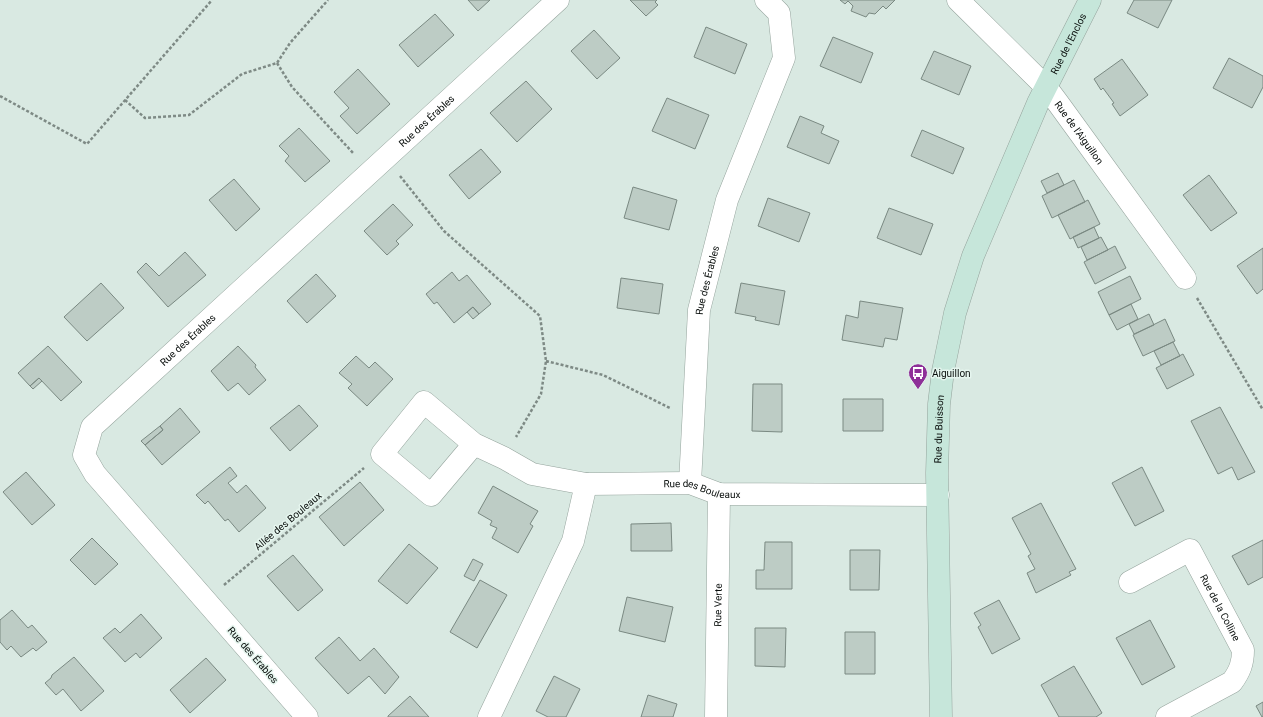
<svg xmlns="http://www.w3.org/2000/svg" width="1263" height="717" font-family="Roboto,sans-serif">
<style>
.building{fill:#bdccc5;stroke:#7a8982}
.lines{fill:none;stroke-linecap:round;stroke-linejoin:round}
.street-casing{stroke:#95a49d;stroke-width:23}
.secondary-casing{stroke:#95a49d;stroke-width:23}
.path{stroke:#7e8a85;stroke-width:2.5;stroke-dasharray:3 2;stroke-linecap:butt}
.street{stroke:#fff;stroke-width:22}
.secondary{stroke:#c6e6da;stroke-width:22}
.labels{text-anchor:middle;dominant-baseline:central;stroke-width:3;stroke-linejoin:round;paint-order:stroke}
.street-label{font-size:10px;fill:#080d0b;stroke:#e6f6ef}
.poi-label{font-size:10px;fill:#080d0b;stroke:#e6f6ef;text-anchor:start}
</style>
<rect width="100%" height="100%" fill="#d9e9e2"/>
<path class="building" d="M 468,0 L 490,0 L 478,11 Z
M 630,0 L 657,0 L 655,2 L 658,5 L 646,16 Z
M 840,0 L 895,0 L 886,9 L 883,6 L 875,14 L 869,13 L 866,17 L 851,11 L 853,6 L 848,1 L 845,4 Z
M 1134,0 L 1172,0 L 1158,28 L 1127,13 Z
M 435,14 L 454,35 L 418,67 L 399,45 Z
M 706,27 L 747,44 L 735,74 L 694,57 Z
M 594,30 L 620,58 L 597,79 L 571,51 Z
M 833,37 L 873,53 L 861,83 L 820,66 Z
M 934,51 L 971,66 L 959,95 L 921,79 Z
M 1229,58 L 1263,76 L 1263,87 L 1252,108 L 1213,88 Z
M 1122,59 L 1148,95 L 1120,116 L 1112,104 L 1114,103 L 1103,88 L 1101,90 L 1094,79 Z
M 358,69 L 390,104 L 357,134 L 340,116 L 349,108 L 334,92 Z
M 526,81 L 552,109 L 517,142 L 490,113 Z
M 667,98 L 709,115 L 695,149 L 652,131 Z
M 800,116 L 824,126 L 821,133 L 839,141 L 829,164 L 787,147 Z
M 299,128 L 330,161 L 305,182 L 285,161 L 289,156 L 279,146 Z
M 922,130 L 964,148 L 953,174 L 911,156 Z
M 481,149 L 501,172 L 469,199 L 449,175 Z
M 1058,173 L 1064,185 L 1047,193 L 1041,181 Z
M 1209,175 L 1237,213 L 1211,231 L 1183,195 Z
M 234,179 L 260,209 L 236,231 L 209,200 Z
M 1074,180 L 1085,202 L 1052,218 L 1042,196 Z
M 633,187 L 677,200 L 669,230 L 624,218 Z
M 768,198 L 810,213 L 799,242 L 758,226 Z
M 1088,200 L 1100,224 L 1070,239 L 1058,215 Z
M 393,204 L 413,225 L 396,241 L 399,244 L 387,255 L 364,231 Z
M 889,208 L 933,224 L 921,255 L 877,238 Z
M 1094,227 L 1099,238 L 1078,248 L 1073,237 Z
M 1101,237 L 1108,250 L 1087,260 L 1081,247 Z
M 1115,246 L 1126,268 L 1095,284 L 1084,262 Z
M 1263,248 L 1263,289 L 1257,294 L 1237,266 Z
M 185,252 L 206,275 L 168,307 L 137,272 L 146,263 L 159,276 Z
M 452,272 L 459,281 L 467,275 L 491,304 L 479,314 L 473,307 L 454,323 L 437,302 L 434,304 L 426,294 Z
M 316,274 L 336,296 L 307,323 L 287,301 Z
M 1130,276 L 1141,299 L 1109,315 L 1098,292 Z
M 621,278 L 663,284 L 659,314 L 617,308 Z
M 101,283 L 124,308 L 87,341 L 64,317 Z
M 741,283 L 785,291 L 779,325 L 755,320 L 756,317 L 735,313 Z
M 860,301 L 903,308 L 897,340 L 885,338 L 883,347 L 842,340 L 846,315 L 858,318 Z
M 1131,304 L 1138,319 L 1117,330 L 1109,315 Z
M 473,307 L 479,314 L 473,319 L 467,312 Z
M 1149,314 L 1154,325 L 1134,334 L 1129,324 Z
M 1165,319 L 1175,341 L 1143,356 L 1133,335 Z
M 1173,342 L 1180,356 L 1161,365 L 1154,351 Z
M 48,346 L 82,382 L 61,401 L 39,378 L 30,386 L 18,373 Z
M 238,346 L 256,365 L 255,367 L 266,380 L 249,395 L 238,383 L 228,391 L 211,371 Z
M 1183,354 L 1194,375 L 1167,389 L 1156,368 Z
M 356,356 L 369,368 L 375,362 L 393,379 L 367,406 L 348,388 L 352,384 L 339,373 Z
M 39,378 L 42,381 L 33,389 L 30,386 Z
M 753,384 L 782,384 L 782,432 L 752,431 Z
M 843,399 L 883,399 L 883,431 L 843,431 Z
M 299,405 L 318,426 L 290,451 L 270,428 Z
M 1220,407 L 1255,472 L 1238,480 L 1232,467 L 1218,474 L 1191,421 Z
M 180,408 L 200,432 L 162,465 L 145,445 L 163,430 L 160,426 Z
M 160,426 L 163,430 L 145,445 L 141,441 Z
M 230,467 L 237,476 L 228,483 L 237,493 L 246,485 L 266,508 L 239,532 L 228,519 L 225,521 L 208,501 L 205,504 L 196,495 Z
M 1142,467 L 1164,511 L 1135,526 L 1112,483 Z
M 26,472 L 55,505 L 32,525 L 3,492 Z
M 360,482 L 384,510 L 344,546 L 319,517 Z
M 493,486 L 538,511 L 530,524 L 533,526 L 518,553 L 492,538 L 497,528 L 490,525 L 492,521 L 478,513 Z
M 1041,503 L 1076,569 L 1069,572 L 1071,575 L 1036,593 L 1027,573 L 1035,569 L 1028,556 L 1031,554 L 1012,518 Z
M 671,523 L 672,551 L 631,551 L 631,524 Z
M 92,538 L 118,564 L 95,585 L 70,560 Z
M 1263,540 L 1263,577 L 1248,585 L 1232,556 Z
M 765,542 L 792,542 L 792,589 L 756,589 L 756,570 L 764,570 Z
M 409,544 L 438,568 L 407,604 L 378,581 Z
M 850,550 L 880,550 L 879,590 L 850,590 Z
M 293,555 L 323,590 L 298,611 L 267,576 Z
M 473,559 L 483,564 L 474,581 L 464,576 Z
M 480,580 L 507,595 L 477,648 L 450,632 Z
M 627,597 L 673,607 L 665,642 L 619,631 Z
M 999,600 L 1020,639 L 992,654 L 978,627 L 981,625 L 974,613 Z
M 12,610 L 28,628 L 32,625 L 47,642 L 36,651 L 33,648 L 21,657 L 11,646 L 7,650 L 0,642 L 0,620 Z
M 141,614 L 162,638 L 140,658 L 136,653 L 125,662 L 103,638 L 115,628 L 120,633 Z
M 1150,620 L 1175,667 L 1142,685 L 1116,638 Z
M 755,628 L 786,628 L 785,667 L 755,666 Z
M 845,632 L 875,632 L 875,674 L 845,674 Z
M 339,637 L 360,661 L 374,648 L 399,677 L 385,694 L 369,676 L 348,694 L 315,658 Z
M 74,657 L 104,691 L 81,711 L 63,689 L 56,695 L 45,683 L 51,678 L 52,675 Z
M 206,658 L 226,680 L 190,713 L 170,690 Z
M 1074,666 L 1102,713 L 1096,717 L 1059,717 L 1041,685 Z
M 554,676 L 580,689 L 566,717 L 548,717 L 536,711 Z
M 648,695 L 677,704 L 673,717 L 641,717 Z
M 410,696 L 429,717 L 388,717 L 388,716 Z
M 1263,702 L 1263,717 L 1262,717 L 1256,706 Z"/>
<g class="lines">
<g class="street-casing">
<g id="street">
<path id="s1" d="M 958,0 L 1046,87 L 1058,103 L 1185,278"/>
<path id="s2" d="M 474,444 L 431,495 L 382,454 L 424,402 L 474,444 L 504,458 L 532,474 L 586,484 L 690,483 L 719,494 L 938,495"/>
<path id="s3" d="M 690,483 L 699,310 L 727,200 L 784,58 L 779,13 L 766,0"/>
<path id="s4" d="M 1130,582 L 1190,550 L 1243,650 C 1243,663 1240,671 1232,682 L 1167,717"/>
<path id="s5" d="M 307,717 L 95,474 L 84,455 L 92,427 L 558,0"/>
<path d="M 489,717 L 573,541 L 586,484"/>
<path id="s6" d="M 716,717 L 719,494"/>
</g>
</g>
<g class="secondary-casing">
<g id="secondary">
<path id="s7" d="M 941,717 L 937,473 L 939,404 L 943,371 L 955,313 L 973,256 L 1038,103 L 1090,0"/>
</g>
</g>
<path class="path" d="M 277,63 L 292,87 L 354,154
M 0,96 L 87,144 L 212,0
M 125,100 L 145,118 L 189,115 L 242,74 L 277,63 L 290,43 L 328,0
M 400,176 L 444,231 L 540,316 L 546,361 L 541,394 L 516,437
M 1197,298 L 1263,410
M 546,361 L 603,375 L 670,408
M 224,585 L 364,468"/>
<use href="#street" class="street"/>
<use href="#secondary" class="secondary"/>
</g>
<defs>
<g id="bus-pin" transform="scale(1)"><path d="M0 17L-7.5 6A9.5 9.5 0 1 1 7.5 6Z" fill="#8e2f98" stroke="#e6f6ef"/><path d="M-5-6H5V4H4V6H2V4H-2V6H-4V4H-5ZM-3.5-4V0h7V-4ZM-3.5 1.2v1.5H-2V1.2ZM2 1.2v1.5H3.5V1.2Z" fill="#fff"/></g>
</defs>
<g fill-rule="evenodd">
<use href="#bus-pin" x="918" y="373"/>
</g>
<g class="labels">
<g class="street-label">
<text stroke="none"><textPath href="#s7" startOffset="698">Rue de l'Enclos</textPath></text>
<text stroke="none"><textPath href="#s5" startOffset="827">Rue des Érables</textPath></text>
<text stroke="none"><textPath href="#s1" startOffset="180">Rue de l'Aiguillon</textPath></text>
<text stroke="none"><textPath href="#s3" startOffset="204">Rue des Érables</textPath></text>
<text stroke="none"><textPath href="#s5" startOffset="503">Rue des Érables</textPath></text>
<text stroke="none"><textPath href="#s7" startOffset="288">Rue du Buisson</textPath></text>
<text stroke="none"><textPath href="#s2" startOffset="500">Rue des Bouleaux</textPath></text>
<text transform="translate(288 521) rotate(-40)">Allée des Bouleaux</text>
<text stroke="none"><textPath href="#s6" startOffset="112">Rue Verte</textPath></text>
<text stroke="none"><textPath href="#s4" startOffset="133">Rue de la Colline</textPath></text>
<text transform="translate(253 655) rotate(49)">Rue des Érables</text>
</g>
<g class="poi-label">
<text x="932" y="373">Aiguillon</text>
</g>
</g>
</svg>
